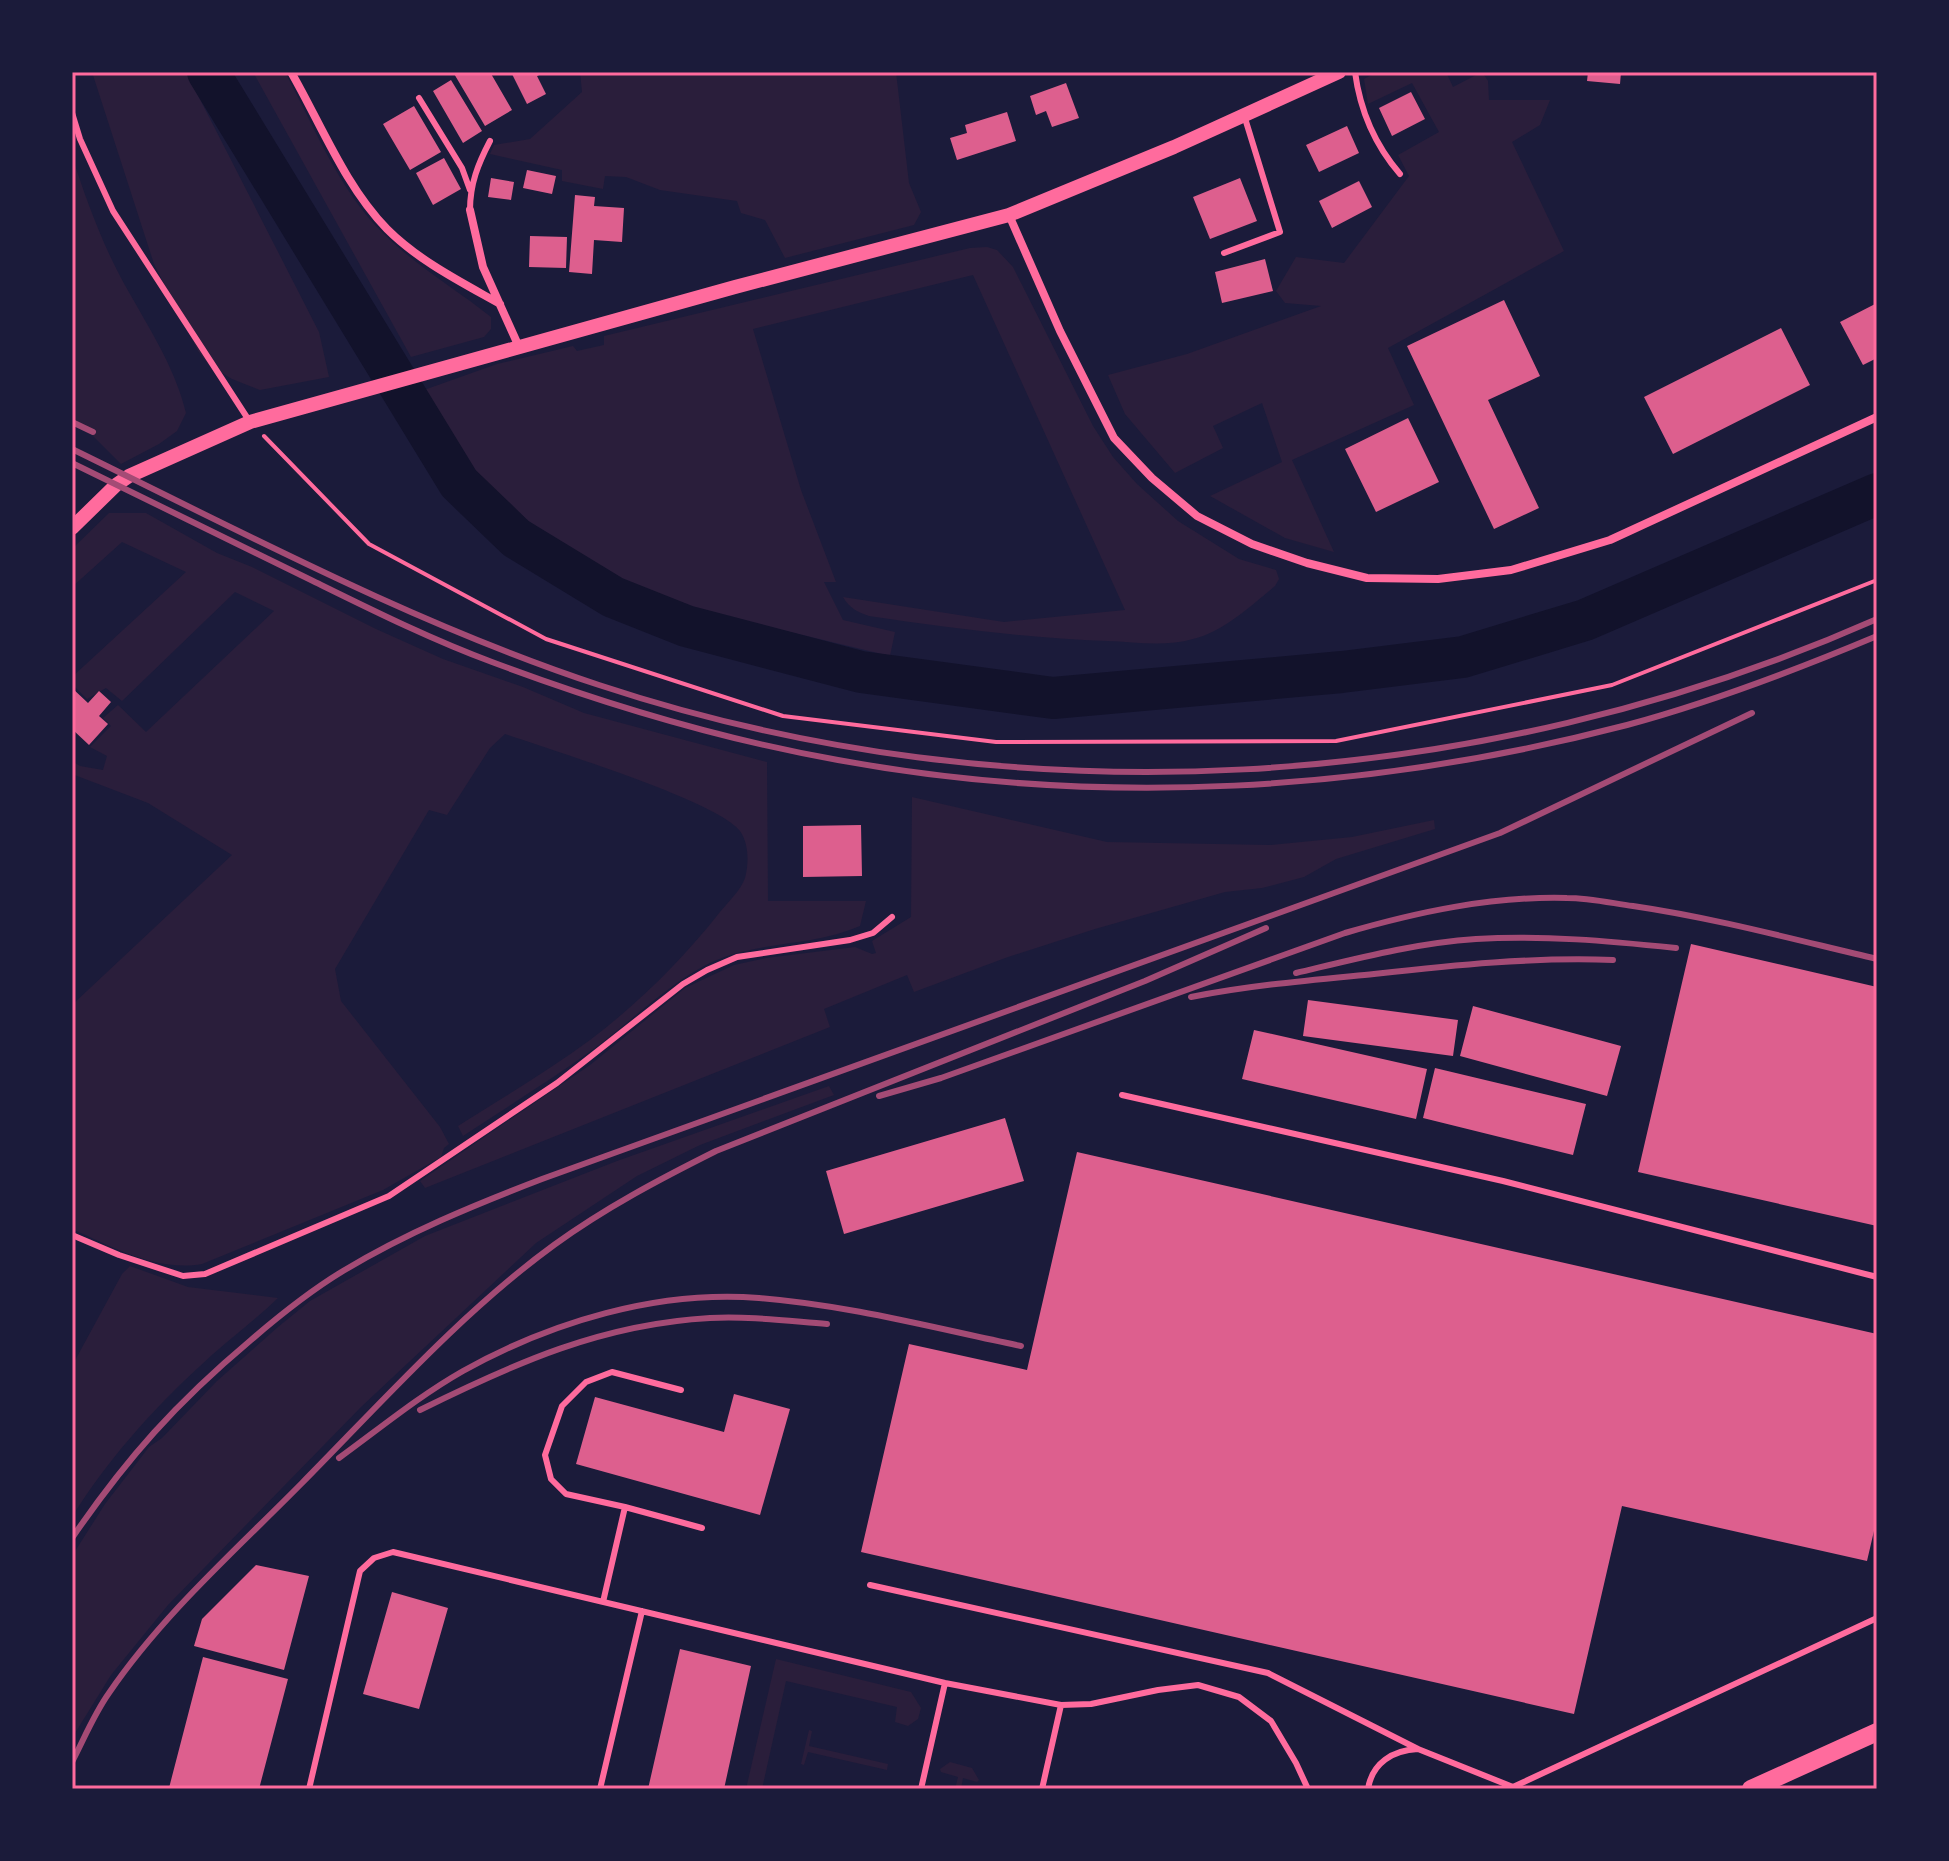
<svg xmlns="http://www.w3.org/2000/svg" width="1949" height="1861" font-family="'Alegreya Sans',sans-serif">
<style>
.green{fill:#2a1e3b}
.lines{fill:none;stroke-linecap:round;stroke-linejoin:round}
.river{stroke:#12122b;stroke-width:42}
.building{fill:#dd5f8e}
.path{stroke:#ff6b9d;stroke-width:4}
.service{stroke:#ff6b9d;stroke-width:6}
.minor{stroke:#ff6b9d;stroke-width:8}
.tertiary{stroke:#ff6b9d;stroke-width:14}
.primary{stroke:#ff6b9d;stroke-width:18}
.rail{stroke:#a44b75;stroke-width:6}
.neatline{fill:none;stroke:#ff6b9d;stroke-width:3}
</style>
<rect width="100%" height="100%" fill="#1b1b3a"/>
<path class="green" d="M 92,72 L 186,72 L 319,332 L 329,377 L 260,390 L 232,379 L 209,365 L 198,351 L 154,264 Z
M 253,72 L 285,72 C 314,126 339,191 384,234 C 416,266 456,289 491,317 L 491,329 L 484,337 L 411,357 Z
M 580,72 L 896,72 L 909,183 L 921,212 L 914,225 L 785,258 L 765,220 L 741,213 L 737,201 L 660,190 L 626,177 L 605,176 L 603,189 L 562,181 L 562,170 L 490,154 L 494,145 L 530,139 L 582,92 Z
M 1377,72 L 1446,72 L 1453,87 L 1482,72 L 1488,81 L 1489,100 L 1550,100 L 1540,125 L 1512,142 L 1564,251 L 1388,348 L 1414,405 L 1292,460 L 1334,552 L 1285,538 L 1210,496 L 1282,462 L 1262,403 L 1213,426 L 1223,448 L 1175,473 L 1125,414 L 1108,375 L 1187,354 L 1321,306 L 1285,303 L 1276,291 L 1296,257 L 1344,263 L 1409,176 L 1398,155 L 1439,132 L 1412,83 L 1368,104 L 1364,79 Z
M 72,156 C 85,196 100,238 120,276 C 144,321 174,363 186,413 L 177,431 L 159,444 L 121,464 L 85,428 L 72,422 Z
M 987,247 L 997,250 L 1013,267 L 1093,426 L 1113,457 L 1137,484 L 1178,521 L 1239,559 L 1276,570 L 1279,579 L 1275,586 C 1251,606 1223,632 1193,639 C 1165,647 1136,642 1107,641 C 1027,638 949,628 869,616 C 858,612 849,608 843,597 L 1004,622 L 1125,610 L 973,275 L 753,329 L 801,490 L 836,582 L 824,582 L 843,620 L 895,632 L 890,656 L 670,603 L 639,593 L 601,571 L 533,525 L 477,477 L 446,435 L 424,390 L 497,364 L 573,346 L 577,351 L 604,345 L 604,336 L 970,248 Z
M 109,513 L 146,513 L 217,553 L 252,567 L 376,629 L 443,659 L 523,687 L 584,713 L 767,762 L 768,901 L 866,901 L 860,926 C 810,948 750,940 702,967 C 663,989 631,1021 595,1048 C 552,1079 507,1107 463,1136 L 458,1126 C 502,1098 548,1071 590,1040 C 639,1003 683,959 720,912 C 728,902 741,890 745,878 C 749,863 749,844 740,831 C 718,801 548,749 505,734 L 490,748 L 447,815 L 429,810 L 335,969 L 341,1001 L 440,1127 L 449,1144 L 444,1148 L 441,1157 L 383,1190 L 202,1264 C 156,1272 113,1247 72,1229 L 72,1005 L 232,855 L 148,803 L 72,774 L 72,761 L 80,766 L 103,770 L 107,756 L 90,747 L 111,726 L 103,718 L 118,705 L 146,732 L 274,611 L 235,592 L 122,701 L 106,688 L 87,699 L 72,684 L 72,677 L 186,572 L 122,542 L 72,587 L 72,549 Z
M 912,797 L 1107,842 L 1271,845 L 1352,837 L 1434,820 L 1435,829 L 1336,859 L 1304,877 L 1262,888 L 1225,892 L 1095,929 L 1008,957 L 914,992 L 907,975 L 824,1009 L 830,1027 L 425,1188 L 420,1181 L 590,1065 L 685,988 L 734,965 L 766,958 L 855,947 L 872,954 L 876,953 L 872,941 L 911,917 Z
M 829,1086 L 834,1095 L 700,1145 L 637,1176 L 536,1243 L 361,1407 L 168,1605 L 111,1675 L 72,1738 L 72,1556 L 105,1504 L 149,1447 L 162,1438 L 217,1381 L 278,1327 L 310,1301 L 425,1236 L 617,1161 Z
M 130,1266 L 188,1287 L 278,1298 C 253,1322 224,1343 199,1367 C 151,1411 106,1462 72,1517 L 72,1366 L 122,1274 Z
M 776,1659 L 911,1692 L 921,1708 L 918,1719 L 908,1726 L 895,1722 L 897,1707 L 786,1681 L 762,1789 L 746,1789 Z
M 809,1730 L 812,1731 L 809,1746 L 888,1764 L 887,1770 L 808,1752 L 804,1765 L 801,1764 Z
M 950,1762 L 972,1768 L 979,1780 L 977,1782 L 963,1778 L 961,1789 L 955,1789 L 958,1777 L 941,1772 L 940,1769 Z"/>
<g class="lines">
<path class="river" d="M 208,72 L 459,483 L 516,538 L 613,597 L 686,626 L 861,672 L 1053,698 L 1342,672 L 1463,657 L 1585,620 L 1877,494"/>
</g>
<path class="building" d="M 453,72 L 490,72 L 512,110 L 485,126 Z
M 511,72 L 546,72 L 537,76 L 546,94 L 527,104 Z
M 1588,72 L 1621,72 L 1620,84 L 1587,81 Z
M 451,80 L 482,131 L 463,143 L 433,91 Z
M 1066,83 L 1079,118 L 1052,127 L 1046,111 L 1036,115 L 1030,96 Z
M 1411,92 L 1425,119 L 1392,136 L 1379,108 Z
M 414,106 L 441,152 L 410,170 L 383,124 Z
M 1007,112 L 1016,141 L 957,160 L 950,138 L 967,133 L 965,125 Z
M 1347,126 L 1359,153 L 1319,172 L 1306,145 Z
M 444,158 L 461,189 L 433,205 L 416,173 Z
M 527,170 L 556,176 L 552,194 L 523,188 Z
M 491,178 L 514,182 L 511,200 L 488,197 Z
M 1240,178 L 1257,221 L 1210,239 L 1193,197 Z
M 1359,181 L 1372,207 L 1332,228 L 1319,201 Z
M 575,195 L 595,197 L 594,206 L 624,208 L 622,242 L 594,240 L 592,274 L 569,272 Z
M 530,236 L 567,237 L 566,268 L 529,267 Z
M 1265,259 L 1273,291 L 1222,303 L 1215,272 Z
M 1504,300 L 1540,376 L 1488,400 L 1539,508 L 1494,529 L 1407,346 Z
M 1877,303 L 1877,358 L 1863,365 L 1840,322 Z
M 1781,328 L 1810,385 L 1673,454 L 1644,397 Z
M 1408,418 L 1439,482 L 1376,512 L 1345,449 Z
M 72,688 L 88,703 L 99,691 L 111,702 L 99,716 L 108,724 L 89,745 L 72,729 Z
M 861,825 L 862,876 L 803,877 L 803,826 Z
M 1691,944 L 1877,987 L 1877,1226 L 1638,1172 Z
M 1308,1000 L 1458,1020 L 1453,1056 L 1303,1036 Z
M 1473,1006 L 1621,1046 L 1607,1096 L 1460,1056 Z
M 1254,1030 L 1427,1069 L 1416,1119 L 1242,1079 Z
M 1435,1068 L 1586,1104 L 1573,1155 L 1423,1118 Z
M 1005,1118 L 1024,1181 L 844,1234 L 826,1171 Z
M 1077,1152 L 1877,1334 L 1877,1518 L 1867,1561 L 1622,1506 L 1574,1714 L 861,1552 L 909,1344 L 1027,1370 Z
M 734,1394 L 790,1409 L 760,1515 L 576,1464 L 595,1397 L 724,1432 Z
M 256,1565 L 309,1576 L 284,1670 L 194,1646 L 202,1619 Z
M 392,1592 L 448,1608 L 419,1709 L 363,1694 Z
M 680,1649 L 751,1666 L 724,1789 L 648,1789 Z
M 203,1657 L 288,1679 L 259,1789 L 169,1788 Z"/>
<g class="lines">
<path class="path" d="M 264,436 L 369,544 L 546,639 L 783,716 L 996,742 L 1336,741 L 1612,685 L 1877,580"/>
<path class="service" d="M 1355,72 C 1360,110 1375,145 1400,174
M 419,98 L 462,168 L 470,190
M 72,113 L 80,139 L 113,211 L 250,422
M 470,210 C 470,184 478,164 490,141
M 1224,253 L 1280,232 L 1244,115
M 1122,1095 L 1503,1181 L 1877,1277
M 72,1235 L 119,1255 L 183,1276 L 205,1274 L 389,1196 L 557,1083 L 683,984 L 707,970 L 737,957 L 850,940 L 873,933 L 892,917
M 625,1507 L 702,1528
M 870,1585 L 1268,1673 L 1418,1749
M 603,1602 L 625,1507 L 566,1494 L 551,1479 L 545,1455 L 562,1406 L 586,1382 L 612,1372 L 681,1390
M 1513,1787 L 1877,1618
M 309,1789 L 360,1571 L 374,1558 L 393,1552 L 945,1683 L 1061,1705 L 1091,1704 L 1158,1690 L 1198,1685 L 1239,1697 L 1271,1721 L 1296,1763 L 1308,1789
M 600,1789 L 642,1611
M 921,1789 L 945,1683
M 1042,1789 L 1061,1705
M 1368,1789 C 1372,1763 1393,1750 1418,1749 L 1513,1787 L 1510,1789"/>
<path class="minor" d="M 291,72 C 321,124 345,186 387,229 C 419,261 461,282 500,304
M 470,210 L 483,267 L 519,347
M 1009,215 L 1060,331 L 1114,438 L 1152,478 L 1197,516 L 1252,544 L 1307,563 L 1367,578 L 1438,579 L 1511,570 L 1610,540 L 1877,417"/>
<path class="tertiary" d="M 72,528 L 116,485 L 129,476 L 250,422 L 735,287 L 1009,215 L 1174,147 L 1339,72"/>
<path class="primary" d="M 1751,1789 L 1877,1732"/>
<path class="rail" d="M 72,422 L 93,432
M 72,449 C 244,533 417,625 599,685 C 1013,822 1479,795 1877,619
M 72,463 C 152,502 231,541 311,580 C 370,609 430,639 492,662 C 604,704 720,739 838,760 C 1100,808 1370,792 1627,725 C 1712,702 1796,670 1877,636
M 1296,973 C 1355,959 1415,943 1476,939 C 1543,935 1609,941 1676,948
M 1191,997 C 1252,985 1313,980 1374,974 C 1454,965 1533,957 1613,960
M 879,1096 L 941,1078 L 1345,933 C 1417,912 1491,896 1567,898 C 1589,898 1611,903 1633,906 C 1715,918 1796,940 1877,959
M 420,1410 C 515,1363 602,1324 710,1318 C 749,1316 788,1321 827,1324
M 339,1458 C 379,1429 419,1396 463,1371 C 551,1322 657,1290 759,1298 C 848,1305 934,1328 1021,1346
M 72,1538 C 127,1458 176,1403 251,1340 C 280,1315 310,1291 343,1271 C 406,1233 474,1205 542,1179 L 1500,833 L 1752,713
M 72,1762 C 84,1739 94,1714 109,1693 C 163,1614 236,1550 302,1483 C 382,1402 462,1312 554,1245 C 605,1208 660,1179 716,1151 L 1145,981 L 1266,928"/>
</g>
<rect width="1949" height="1861" fill="none" stroke="#1b1b3a" stroke-width="148"/>
<rect x="74" y="74" width="1801" height="1713" class="neatline"/>
</svg>
